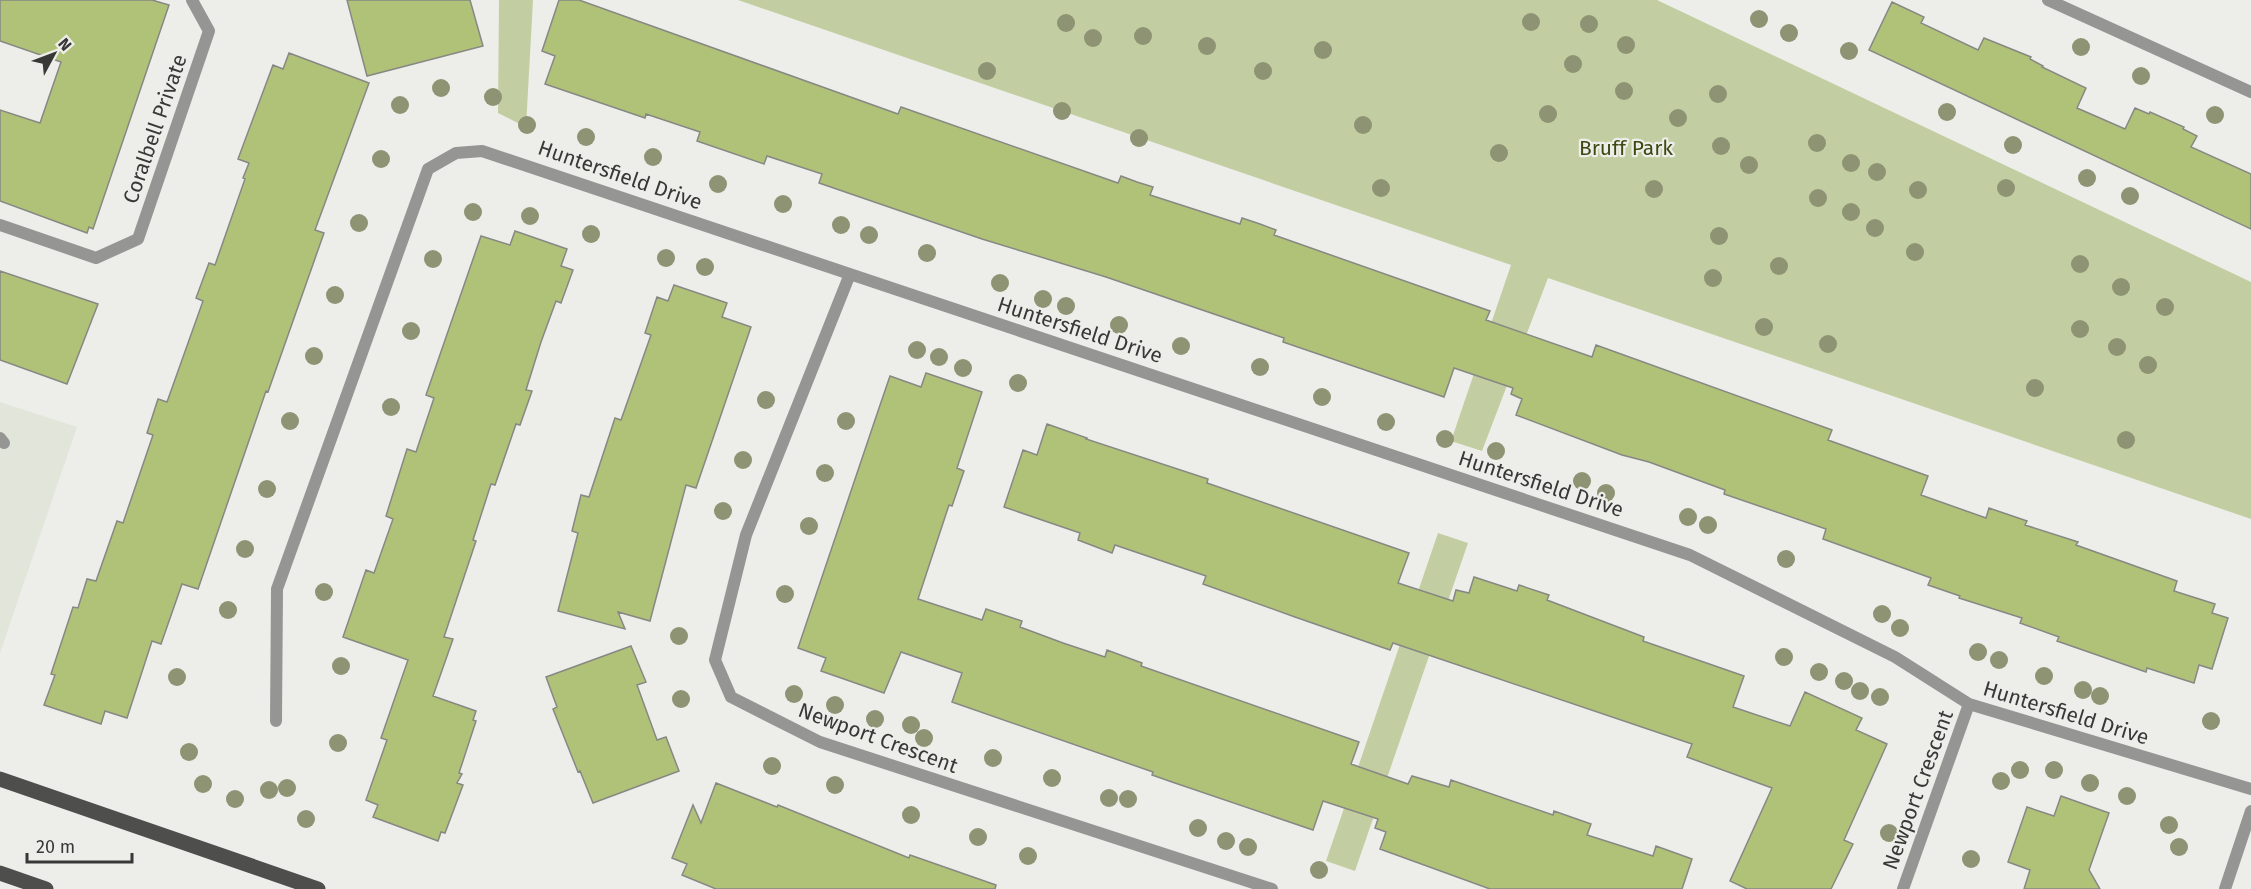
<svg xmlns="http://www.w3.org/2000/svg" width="2251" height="889" font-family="'Fira Sans',sans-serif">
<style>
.built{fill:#e2e5da}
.green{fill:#c2cea2}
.building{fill:#b0c278;stroke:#878884;stroke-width:1.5}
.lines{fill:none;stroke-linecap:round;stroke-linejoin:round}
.service{stroke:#959594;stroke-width:12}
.minor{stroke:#959594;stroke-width:12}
.tertiary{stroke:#959594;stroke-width:12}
.primary{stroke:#4e4e4c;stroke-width:15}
.tree{fill:#8d9373}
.labels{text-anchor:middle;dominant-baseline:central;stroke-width:4.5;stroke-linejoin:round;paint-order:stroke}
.street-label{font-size:21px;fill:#383836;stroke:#edeeea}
.park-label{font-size:21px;fill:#3e4912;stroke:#edeeea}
</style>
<rect width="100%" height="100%" fill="#edeeea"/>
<path class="built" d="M 0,402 L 77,427 L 0,653 Z"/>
<path class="green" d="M 499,0 L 533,0 L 526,127 L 498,113 Z
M 738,0 L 1657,0 L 2251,282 L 2251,519 L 1548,278 L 1482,451 L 1451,441 L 1511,265 Z
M 1438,533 L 1468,543 L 1355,871 L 1326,861 Z"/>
<path class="building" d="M 0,0 L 152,0 L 169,5 L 93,229 L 89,227 L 87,233 L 0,201 L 0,110 L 40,123 L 61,62 L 0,41 Z
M 347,0 L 470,0 L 483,46 L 367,76 Z
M 559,0 L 579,0 L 898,114 L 901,107 L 1118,183 L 1121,176 L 1137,182 L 1153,187 L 1150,195 L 1240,224 L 1242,218 L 1260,224 L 1276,230 L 1274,235 L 1490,311 L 1486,320 L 1592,357 L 1596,345 L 1832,430 L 1828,440 L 1928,476 L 1921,495 L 1986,518 L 1989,508 L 2027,521 L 2025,525 L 2078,542 L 2076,545 L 2177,581 L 2174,591 L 2215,604 L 2212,613 L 2228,618 L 2212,669 L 2199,665 L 2194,683 L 2147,668 L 2146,672 L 2057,641 L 2059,637 L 2020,623 L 2022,618 L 1959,598 L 1960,596 L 1928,585 L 1931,578 L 1823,539 L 1826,529 L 1724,494 L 1725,490 L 1649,462 L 1622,455 L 1516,415 L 1522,399 L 1511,394 L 1513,388 L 1454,368 L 1444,397 L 1283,342 L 1284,338 L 1106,277 L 982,239 L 819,183 L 822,174 L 767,156 L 764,164 L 697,141 L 700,132 L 646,114 L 645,118 L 545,84 L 555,56 L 542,51 Z
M 1892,2 L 1924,17 L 1921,23 L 1978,50 L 1984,38 L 2031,57 L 2030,59 L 2043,66 L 2042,67 L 2086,88 L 2077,108 L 2125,129 L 2135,108 L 2149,114 L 2150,112 L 2184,127 L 2183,129 L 2197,136 L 2191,147 L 2251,174 L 2251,229 L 1869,50 Z
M 289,53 L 369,83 L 315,230 L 324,233 L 275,372 L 268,392 L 266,391 L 198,589 L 182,584 L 161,644 L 152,641 L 127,718 L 105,711 L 101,724 L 44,705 L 55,675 L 51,674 L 73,607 L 78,608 L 87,579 L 96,581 L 117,521 L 123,523 L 153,435 L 147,433 L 158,399 L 167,402 L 203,301 L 196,298 L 209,263 L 215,265 L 245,179 L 243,178 L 249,163 L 238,159 L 273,65 L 283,69 Z
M 515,231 L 567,249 L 561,266 L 573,270 L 561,303 L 556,301 L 541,342 L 526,390 L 532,391 L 520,425 L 516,424 L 495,485 L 491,484 L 473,540 L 476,541 L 444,637 L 453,639 L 433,696 L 476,711 L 473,720 L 476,721 L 459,773 L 462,774 L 457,783 L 463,785 L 445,833 L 441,832 L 438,841 L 373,817 L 378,805 L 366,800 L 387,740 L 381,738 L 408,660 L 343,637 L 366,570 L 374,573 L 393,519 L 386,516 L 407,449 L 416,452 L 434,398 L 426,395 L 481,236 L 510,245 Z
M 0,271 L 98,304 L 67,384 L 0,360 Z
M 674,285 L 727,303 L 722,317 L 751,327 L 696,488 L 686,485 L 650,621 L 618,612 L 625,629 L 558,611 L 578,533 L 572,531 L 581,495 L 589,497 L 615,418 L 621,420 L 651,335 L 645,333 L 657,297 L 668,301 Z
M 926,373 L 982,392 L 957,468 L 964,471 L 952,506 L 949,505 L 918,599 L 982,620 L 986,609 L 1022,621 L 1020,627 L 1063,643 L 1105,657 L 1107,650 L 1142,663 L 1141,666 L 1359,742 L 1351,764 L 1408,784 L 1412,776 L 1449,787 L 1451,780 L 1553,815 L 1554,811 L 1591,824 L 1587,835 L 1653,856 L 1656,846 L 1692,859 L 1682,889 L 1490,889 L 1380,849 L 1386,832 L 1375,828 L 1378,819 L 1323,801 L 1313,830 L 1172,782 L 1152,775 L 1153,772 L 952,702 L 962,673 L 901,652 L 884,693 L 821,671 L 826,658 L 798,648 L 877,414 L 890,376 L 921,387 Z
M 1047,424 L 1087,438 L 1086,439 L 1208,479 L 1207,483 L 1409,553 L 1398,583 L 1453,601 L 1456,590 L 1469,593 L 1474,577 L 1517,591 L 1519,585 L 1549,595 L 1547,600 L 1644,637 L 1643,641 L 1744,676 L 1733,707 L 1790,726 L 1805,692 L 1862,718 L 1856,730 L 1887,744 L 1844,840 L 1853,844 L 1831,889 L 1747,889 L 1730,881 L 1772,788 L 1687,757 L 1692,744 L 1393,643 L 1390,650 L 1295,617 L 1203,584 L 1206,576 L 1115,545 L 1112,553 L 1078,540 L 1080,533 L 1004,507 L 1023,450 L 1037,455 Z
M 631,646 L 646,682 L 637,685 L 657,740 L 666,737 L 679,771 L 593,803 L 580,771 L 578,772 L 553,709 L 557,707 L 546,677 Z
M 716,783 L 777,807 L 778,805 L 909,858 L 910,855 L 996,885 L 995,889 L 716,889 L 682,875 L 687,864 L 672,858 L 693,805 L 701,823 Z
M 2061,796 L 2109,813 L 2089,870 L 2100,889 L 2024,889 L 2030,870 L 2008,862 L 2027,807 L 2054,816 Z"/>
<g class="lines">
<path class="service" d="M 0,438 L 4,443"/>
<path class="minor" d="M 2048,0 L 2251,92
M 0,225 L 96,258 L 138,239 L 209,31 L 192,0
M 850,274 L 746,535 L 715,660 L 731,697 L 820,742 L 1272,889
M 276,721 L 277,589 L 428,169 L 456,153 L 482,151 L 1690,555 L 1895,657 L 1969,704 L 2251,789
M 1903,889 L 1969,704"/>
<path class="tertiary" d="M 2225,889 L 2251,811"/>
<path class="primary" d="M 0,779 L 318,889
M 0,873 L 46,889"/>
</g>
<g class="tree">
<circle cx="1759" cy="19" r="9"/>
<circle cx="1531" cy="22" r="9"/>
<circle cx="1066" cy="23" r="9"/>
<circle cx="1589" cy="24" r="9"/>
<circle cx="1789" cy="33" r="9"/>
<circle cx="1143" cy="36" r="9"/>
<circle cx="1093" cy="38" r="9"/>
<circle cx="1626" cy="45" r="9"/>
<circle cx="1207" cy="46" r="9"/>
<circle cx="2081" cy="47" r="9"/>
<circle cx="1323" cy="50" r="9"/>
<circle cx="1849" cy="51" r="9"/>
<circle cx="1573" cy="64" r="9"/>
<circle cx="987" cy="71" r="9"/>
<circle cx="1263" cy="71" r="9"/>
<circle cx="2141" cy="76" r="9"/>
<circle cx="441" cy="88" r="9"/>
<circle cx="1624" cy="91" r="9"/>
<circle cx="1718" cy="94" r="9"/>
<circle cx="493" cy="97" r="9"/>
<circle cx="400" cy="105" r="9"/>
<circle cx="1062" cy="111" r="9"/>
<circle cx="1947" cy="112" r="9"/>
<circle cx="1548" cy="114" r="9"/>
<circle cx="2215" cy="115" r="9"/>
<circle cx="1678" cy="118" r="9"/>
<circle cx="527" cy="125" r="9"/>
<circle cx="1363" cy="125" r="9"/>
<circle cx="586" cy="137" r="9"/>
<circle cx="1139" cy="138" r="9"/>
<circle cx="1817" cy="143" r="9"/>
<circle cx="2013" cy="145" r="9"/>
<circle cx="1721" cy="146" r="9"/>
<circle cx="1499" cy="153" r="9"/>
<circle cx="653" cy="157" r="9"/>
<circle cx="381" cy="159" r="9"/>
<circle cx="1851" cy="163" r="9"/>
<circle cx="1749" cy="165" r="9"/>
<circle cx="1877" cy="172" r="9"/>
<circle cx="2087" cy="178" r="9"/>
<circle cx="718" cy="184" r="9"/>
<circle cx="1381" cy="188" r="9"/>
<circle cx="2006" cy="188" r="9"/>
<circle cx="1654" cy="189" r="9"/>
<circle cx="1918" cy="190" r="9"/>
<circle cx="2130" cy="196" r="9"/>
<circle cx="1818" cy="198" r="9"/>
<circle cx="783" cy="204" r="9"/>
<circle cx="473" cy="212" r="9"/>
<circle cx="1851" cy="212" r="9"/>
<circle cx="530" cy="216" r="9"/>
<circle cx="359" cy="223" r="9"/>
<circle cx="841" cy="225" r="9"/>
<circle cx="1875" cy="228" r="9"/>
<circle cx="591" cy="234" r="9"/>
<circle cx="869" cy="235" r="9"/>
<circle cx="1719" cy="236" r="9"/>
<circle cx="1915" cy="252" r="9"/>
<circle cx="927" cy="253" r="9"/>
<circle cx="666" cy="258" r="9"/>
<circle cx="433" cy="259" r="9"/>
<circle cx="2080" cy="264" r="9"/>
<circle cx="1779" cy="266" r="9"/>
<circle cx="705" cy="267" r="9"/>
<circle cx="1713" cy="278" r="9"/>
<circle cx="1000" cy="283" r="9"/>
<circle cx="2121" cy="287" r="9"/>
<circle cx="335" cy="295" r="9"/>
<circle cx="1043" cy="299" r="9"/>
<circle cx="1066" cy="306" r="9"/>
<circle cx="2165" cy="307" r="9"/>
<circle cx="1119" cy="325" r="9"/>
<circle cx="1764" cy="327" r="9"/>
<circle cx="2080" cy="329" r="9"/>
<circle cx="411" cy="331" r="9"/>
<circle cx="1828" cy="344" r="9"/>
<circle cx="1181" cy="346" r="9"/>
<circle cx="2117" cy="347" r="9"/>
<circle cx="917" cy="350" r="9"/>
<circle cx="314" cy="356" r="9"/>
<circle cx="939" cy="357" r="9"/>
<circle cx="2148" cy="365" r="9"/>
<circle cx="1260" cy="367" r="9"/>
<circle cx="963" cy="368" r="9"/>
<circle cx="1018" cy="383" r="9"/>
<circle cx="2035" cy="388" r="9"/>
<circle cx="1322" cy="397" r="9"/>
<circle cx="766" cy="400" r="9"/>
<circle cx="391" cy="407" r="9"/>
<circle cx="290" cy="421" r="9"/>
<circle cx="846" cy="421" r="9"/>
<circle cx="1386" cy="422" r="9"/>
<circle cx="1445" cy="439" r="9"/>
<circle cx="2126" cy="440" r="9"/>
<circle cx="1496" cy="451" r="9"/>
<circle cx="743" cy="460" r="9"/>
<circle cx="825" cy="473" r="9"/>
<circle cx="1582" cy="481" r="9"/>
<circle cx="267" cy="489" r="9"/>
<circle cx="1606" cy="493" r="9"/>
<circle cx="723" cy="511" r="9"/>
<circle cx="1688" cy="517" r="9"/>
<circle cx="1708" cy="525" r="9"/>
<circle cx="809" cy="526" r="9"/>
<circle cx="245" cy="549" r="9"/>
<circle cx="1786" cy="559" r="9"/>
<circle cx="324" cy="592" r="9"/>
<circle cx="785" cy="594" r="9"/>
<circle cx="228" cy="610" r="9"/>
<circle cx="1882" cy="614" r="9"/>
<circle cx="1900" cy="628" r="9"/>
<circle cx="679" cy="636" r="9"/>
<circle cx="1978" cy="652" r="9"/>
<circle cx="1784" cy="657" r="9"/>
<circle cx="1999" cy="660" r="9"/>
<circle cx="341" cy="666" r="9"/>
<circle cx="1819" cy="672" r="9"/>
<circle cx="2044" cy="676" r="9"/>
<circle cx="177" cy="677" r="9"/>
<circle cx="1844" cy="681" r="9"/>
<circle cx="2083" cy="690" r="9"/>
<circle cx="1860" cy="691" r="9"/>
<circle cx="794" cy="694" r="9"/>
<circle cx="2100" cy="696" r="9"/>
<circle cx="1880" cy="697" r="9"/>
<circle cx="681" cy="699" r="9"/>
<circle cx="835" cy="705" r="9"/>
<circle cx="875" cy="719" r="9"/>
<circle cx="2211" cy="721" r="9"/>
<circle cx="911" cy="725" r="9"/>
<circle cx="924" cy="738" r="9"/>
<circle cx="338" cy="743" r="9"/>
<circle cx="189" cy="752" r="9"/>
<circle cx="993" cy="758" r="9"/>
<circle cx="772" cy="766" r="9"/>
<circle cx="2020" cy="770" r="9"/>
<circle cx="2054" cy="770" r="9"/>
<circle cx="1052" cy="778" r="9"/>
<circle cx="2001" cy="781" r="9"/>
<circle cx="2090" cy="783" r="9"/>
<circle cx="203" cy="784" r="9"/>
<circle cx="835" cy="785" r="9"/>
<circle cx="287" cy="788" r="9"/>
<circle cx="269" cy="790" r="9"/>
<circle cx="2127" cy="796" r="9"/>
<circle cx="1109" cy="798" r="9"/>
<circle cx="235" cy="799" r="9"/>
<circle cx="1128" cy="799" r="9"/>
<circle cx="911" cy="815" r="9"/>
<circle cx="306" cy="819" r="9"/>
<circle cx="2169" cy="825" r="9"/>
<circle cx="1198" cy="828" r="9"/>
<circle cx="1889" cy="833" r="9"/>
<circle cx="978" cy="837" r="9"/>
<circle cx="1226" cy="841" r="9"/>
<circle cx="1248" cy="847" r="9"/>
<circle cx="2179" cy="847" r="9"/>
<circle cx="1028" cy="856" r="9"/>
<circle cx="1971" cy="859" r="9"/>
<circle cx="1319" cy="870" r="9"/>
</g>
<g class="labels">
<g class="street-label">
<text transform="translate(155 129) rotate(-71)">Coralbell Private</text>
<text transform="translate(620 175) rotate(19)">Huntersfield Drive</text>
<text transform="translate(1080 330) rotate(18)">Huntersfield Drive</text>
<text transform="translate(1541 484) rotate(18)">Huntersfield Drive</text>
<text transform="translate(2066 713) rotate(17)">Huntersfield Drive</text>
<text transform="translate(878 738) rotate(20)">Newport Crescent</text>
<text transform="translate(1918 790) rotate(-70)">Newport Crescent</text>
</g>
<g class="park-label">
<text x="1626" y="148">Bruff Park</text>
</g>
</g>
<g transform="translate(54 54) rotate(49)" stroke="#edeeea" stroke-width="4.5" paint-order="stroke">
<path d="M0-4.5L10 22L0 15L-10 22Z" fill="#383836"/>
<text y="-9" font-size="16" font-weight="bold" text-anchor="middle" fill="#383836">N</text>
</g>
<path d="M27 853v9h105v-9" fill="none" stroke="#383836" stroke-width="3"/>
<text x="36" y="853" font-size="18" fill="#383836" stroke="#edeeea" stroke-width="4.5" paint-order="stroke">20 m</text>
</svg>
